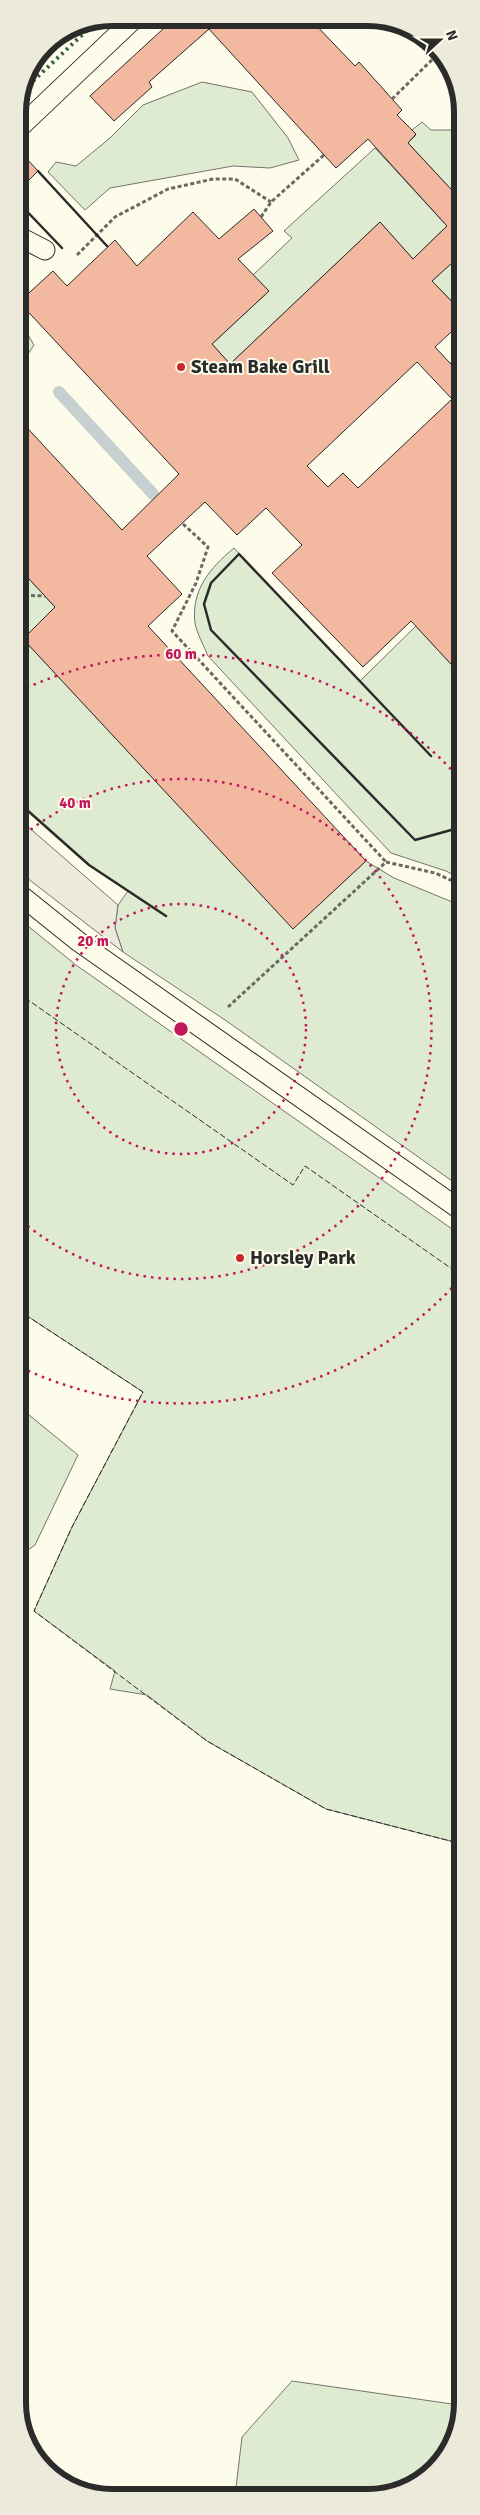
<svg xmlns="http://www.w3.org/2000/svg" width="480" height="2515" font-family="Signika,sans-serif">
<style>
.green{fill:#deebd1;stroke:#74746e}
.parking{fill:#eceadb;stroke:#74746e}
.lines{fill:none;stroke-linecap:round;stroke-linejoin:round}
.stream{stroke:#c7d0d0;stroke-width:12}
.building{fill:#f2b8a0;stroke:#2b2b2b;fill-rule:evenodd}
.lane-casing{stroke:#2b2b2b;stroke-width:21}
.path{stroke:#6a6964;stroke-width:3;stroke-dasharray:4 2.5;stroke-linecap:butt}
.lane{stroke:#fdfbea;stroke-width:19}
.hedge{stroke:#34623c;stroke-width:4;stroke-dasharray:2.5 4;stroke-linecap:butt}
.fence{stroke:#2b2b2b;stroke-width:1;stroke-dasharray:6 2.5;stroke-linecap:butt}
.wall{stroke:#2b2b2b;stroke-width:2.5}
.ring{fill:none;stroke:#c2185b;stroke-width:2.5;stroke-dasharray:2.5 5}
.poi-dot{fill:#c62828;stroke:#fdfbea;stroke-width:2}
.labels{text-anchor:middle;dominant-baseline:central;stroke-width:4;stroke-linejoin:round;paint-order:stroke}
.poi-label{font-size:19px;font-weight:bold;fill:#2b2b2b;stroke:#fdfbea;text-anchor:start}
.rim{fill:none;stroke:#2b2b2b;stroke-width:6}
.centre{fill:#c2185b;stroke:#fdfbea;stroke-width:2.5}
.ring-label{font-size:15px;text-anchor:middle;font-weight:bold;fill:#c2185b;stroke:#fdfbea;stroke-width:4;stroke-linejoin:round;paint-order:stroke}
</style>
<rect width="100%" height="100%" fill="#fdfbea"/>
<path class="green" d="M 202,82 L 252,92 L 288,138 L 299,160 L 270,168 L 233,166 L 110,188 L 85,210 L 48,172 L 56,162 L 76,166 L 110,138 L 143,105 Z
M 422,122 L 431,130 L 453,130 L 462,138 L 462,201 L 408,143 L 416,135 L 412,130 Z
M 375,148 L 447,226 L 413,259 L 380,222 L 230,364 L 212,344 L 269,291 L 253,275 L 292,238 L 284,231 Z
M 459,256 L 462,259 L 462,312 L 432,281 Z
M 18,318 L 34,345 L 18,369 Z
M 234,548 L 360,681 L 416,626 L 462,676 L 462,879 L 446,871 L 391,853 L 208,656 C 204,646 197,634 195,623 C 191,590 210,568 234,548 Z
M 18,567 L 55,607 L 23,639 L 293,928 L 366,861 L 394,878 L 462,906 L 462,1188 L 228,1022 L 123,952 L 115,928 L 118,905 L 128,891 L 89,865 L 18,802 Z
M 18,918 L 76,965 L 462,1236 L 462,1844 L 326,1809 L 207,1741 L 147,1695 L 110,1689 L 115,1671 L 34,1611 L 72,1527 L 143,1392 L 18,1310 Z
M 18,1406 L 78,1455 L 35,1545 L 18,1557 Z
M 292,2381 L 452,2404 L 460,2414 L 439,2466 L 380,2497 L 235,2496 L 242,2437 Z"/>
<path class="parking" d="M 18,818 L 118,905 L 115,928 L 123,952 L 18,871 Z"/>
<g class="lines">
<path class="stream" d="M 59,392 L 153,494"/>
</g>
<path class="building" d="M 175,18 L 313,20 L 312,21 L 355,66 L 359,62 L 402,110 L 397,115 L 416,134 L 408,143 L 462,201 L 462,254 L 432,281 L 462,312 L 462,322 L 435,347 L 462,376 L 462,676 L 411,621 L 363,667 L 272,573 L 302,545 L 266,508 L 237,535 L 205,502 L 147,556 L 182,594 L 148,626 L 366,861 L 293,929 L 23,639 L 55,607 L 18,567 L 18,418 L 122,530 L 179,474 L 19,302 L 53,271 L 67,286 L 115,240 L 137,266 L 193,212 L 219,239 L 254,209 L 273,231 L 238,259 L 269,291 L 212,344 L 230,364 L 380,222 L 413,259 L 447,226 L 368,139 L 336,168 L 209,29 L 149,82 L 152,87 L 114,121 L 90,96 ZM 417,362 L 452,399 L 358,488 L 343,473 L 328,487 L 307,466 Z
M 27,159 L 38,171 L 18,191 L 18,167 Z"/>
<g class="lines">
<g class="lane-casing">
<path id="lane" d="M 18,129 L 135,18
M 18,236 L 45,250
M 18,893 L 79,942 L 462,1211"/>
</g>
<path class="path" d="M 454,82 L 451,86 L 460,101 L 462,125
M 392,99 L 440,52
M 261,217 L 271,202 L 324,155
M 77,255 L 115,217 L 168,189 L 213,179 L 235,179 L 271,202
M 451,364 L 462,355
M 183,524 L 208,547 L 196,583 L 172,631 L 386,862
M 18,595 L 45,596
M 228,1007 L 386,862 L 435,873 L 462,885"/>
<use href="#lane" class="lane"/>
<path class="hedge" d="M 33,81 L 98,20"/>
<path class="fence" d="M 18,993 L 293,1185 L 305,1166 L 462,1276
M 18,1310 L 143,1392 L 72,1527 L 34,1611 L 207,1741 L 326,1809 L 462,1844"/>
<path class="wall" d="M 38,171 L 107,246
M 18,202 L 62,248
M 431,756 L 239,554 L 211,583 L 204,604 L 211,630 L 415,840 L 462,827
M 18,802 L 89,865 L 166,916"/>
</g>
<g class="ring">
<circle cx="181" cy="1029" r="125"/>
<path d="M19 839A250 250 0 1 1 19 1219"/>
<path d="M462 1277A375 375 0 0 1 20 1367M20 691A375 375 0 0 1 462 781"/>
</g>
<g class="poi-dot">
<circle cx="181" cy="367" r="5"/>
<circle cx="240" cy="1258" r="5"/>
</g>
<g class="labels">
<g class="poi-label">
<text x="191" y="367">Steam Bake Grill</text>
<text x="250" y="1258">Horsley Park</text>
</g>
</g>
<path d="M0 0H480V2515H0ZM112 26H368A86 86 0 0 1 454 112V2403A86 86 0 0 1 368 2489H112A86 86 0 0 1 26 2403V112A86 86 0 0 1 112 26Z" fill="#eceadb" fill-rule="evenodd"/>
<path class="rim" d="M112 26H368A86 86 0 0 1 454 112V2403A86 86 0 0 1 368 2489H112A86 86 0 0 1 26 2403V112A86 86 0 0 1 112 26Z"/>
<circle cx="181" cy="1029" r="8" class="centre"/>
<g class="ring-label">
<text x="181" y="659">60 m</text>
<text x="75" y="808">40 m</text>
<text x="93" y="946">20 m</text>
</g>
<g transform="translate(440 40) rotate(69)" stroke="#fdfbea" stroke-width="4" paint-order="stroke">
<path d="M0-4L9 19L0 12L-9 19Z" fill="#2b2b2b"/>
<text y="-8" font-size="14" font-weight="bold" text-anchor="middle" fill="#2b2b2b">N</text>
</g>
</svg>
